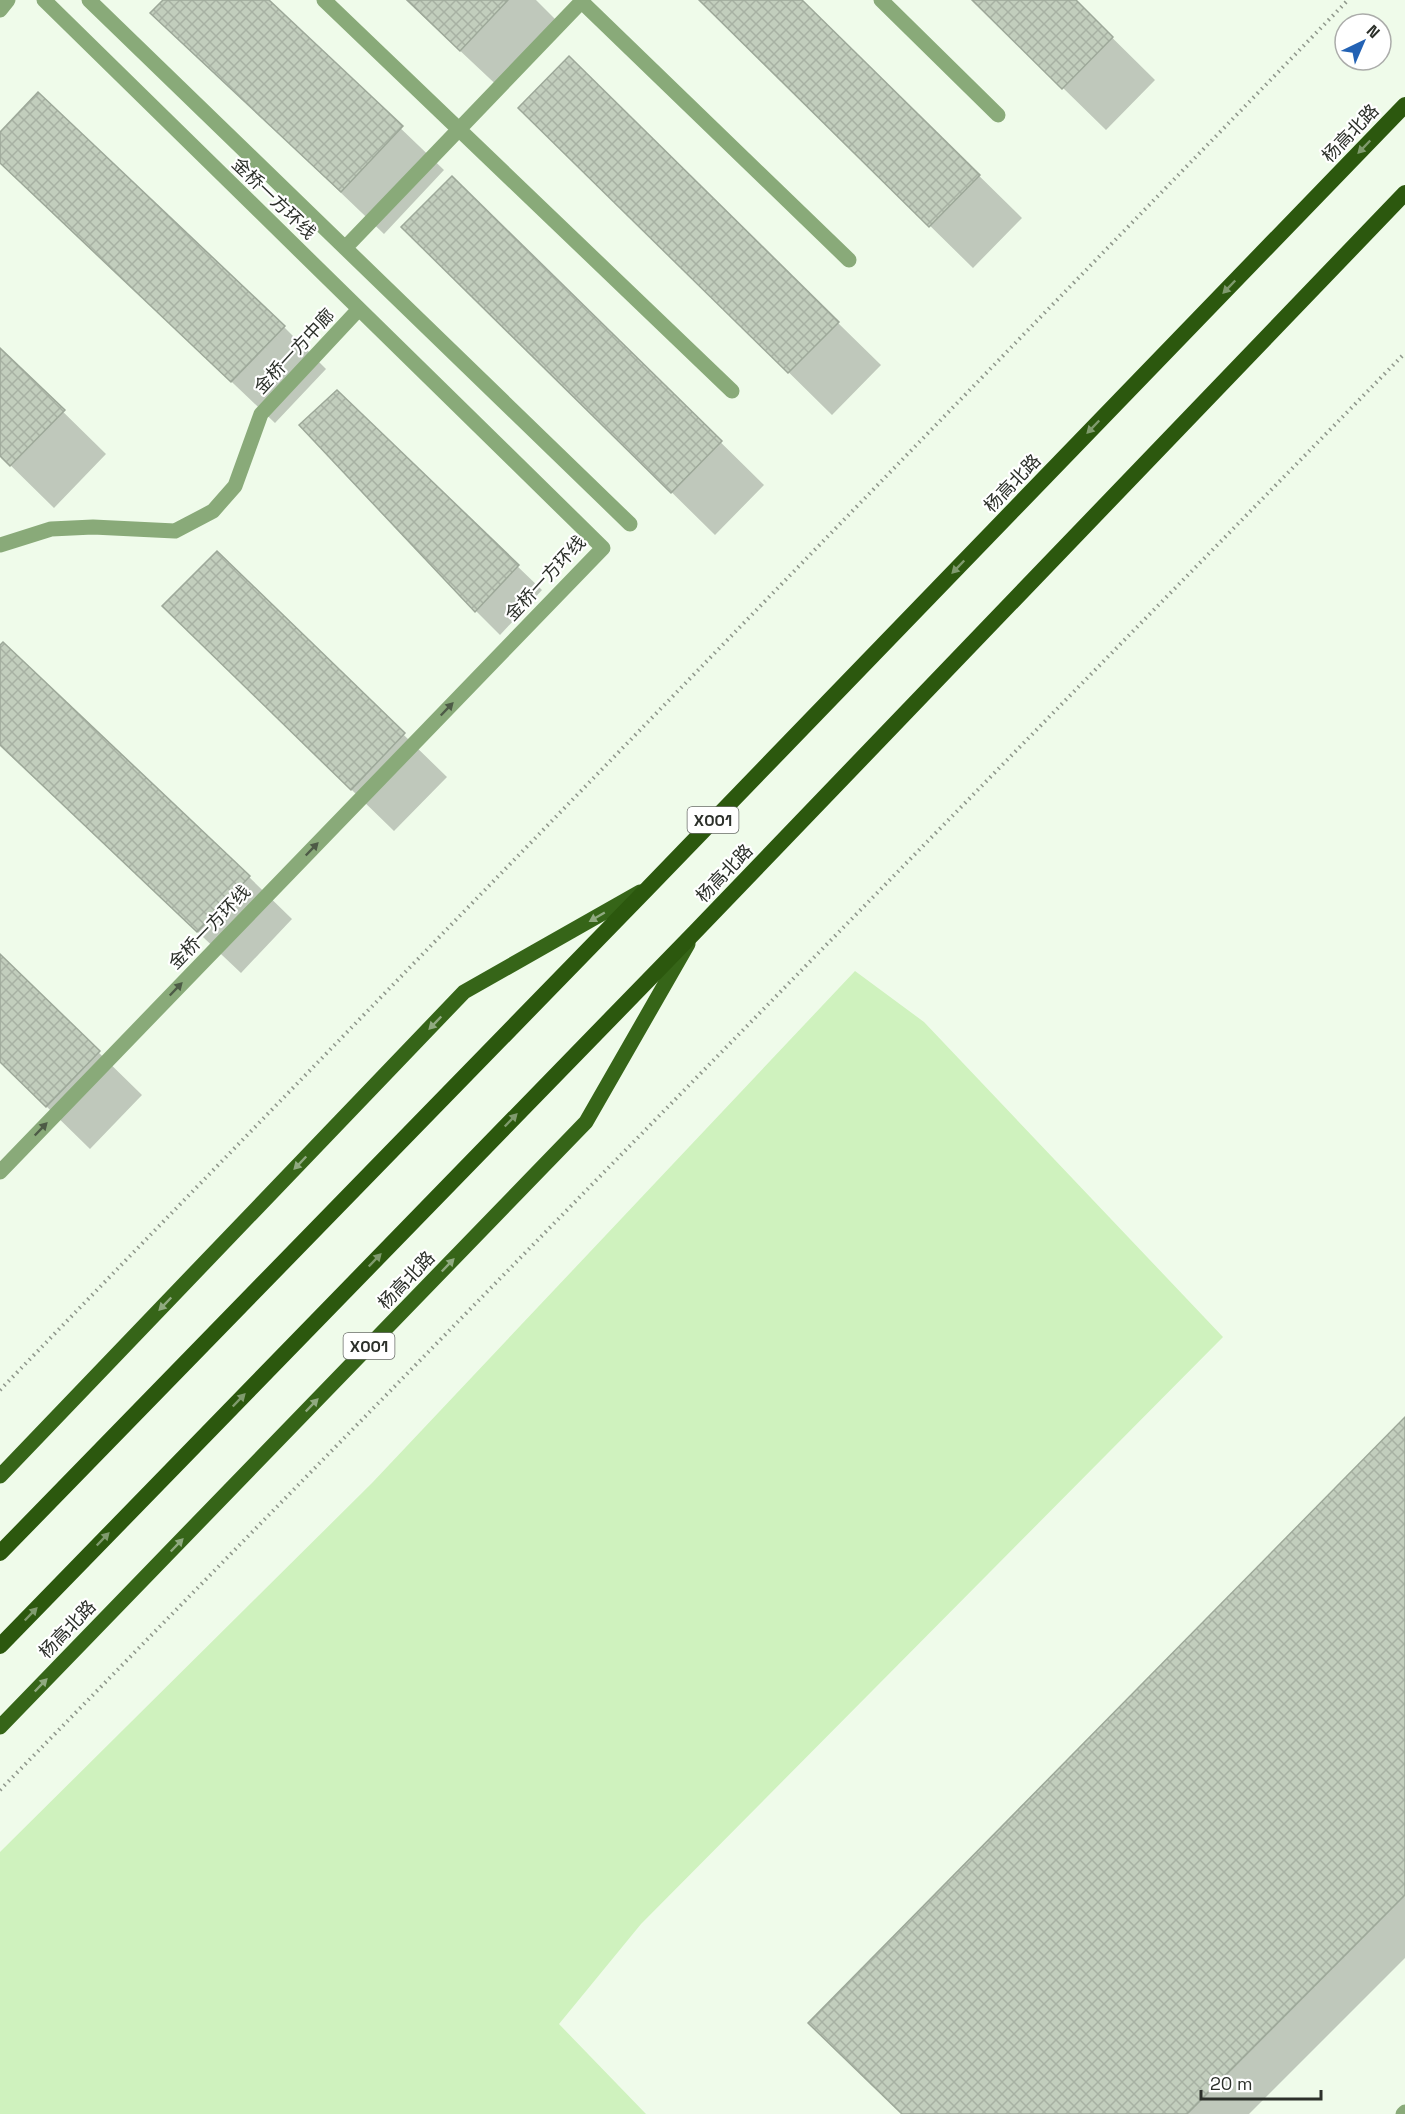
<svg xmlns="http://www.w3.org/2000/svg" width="1405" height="2114" font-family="'Space Grotesk','Noto Sans SC',sans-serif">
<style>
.park{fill:#cff2be}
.shadow{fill:#0003}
.building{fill:url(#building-cross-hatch);stroke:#9da899;stroke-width:1.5}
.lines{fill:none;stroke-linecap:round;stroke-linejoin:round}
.path{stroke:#8f978b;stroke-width:4;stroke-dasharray:1.5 4.5;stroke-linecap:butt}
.service{stroke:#89aa79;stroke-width:15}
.tertiary{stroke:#89aa79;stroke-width:15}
.primary{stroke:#366518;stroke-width:15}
.trunk{stroke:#2c580e;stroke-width:16}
.oneway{fill:#809b6e}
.oneway2{fill:#4d5b46}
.oneway3{fill:#90aa80}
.labels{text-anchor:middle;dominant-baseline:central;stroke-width:4.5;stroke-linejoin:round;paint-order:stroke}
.shield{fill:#fff;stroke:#6b6e6a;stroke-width:1.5}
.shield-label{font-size:16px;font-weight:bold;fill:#2c302a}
.street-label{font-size:18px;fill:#2c302a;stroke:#fff}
</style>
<defs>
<pattern id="building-cross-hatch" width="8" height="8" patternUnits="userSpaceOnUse" patternTransform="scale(1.5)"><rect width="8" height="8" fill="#c2cebd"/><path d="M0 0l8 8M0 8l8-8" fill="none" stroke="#a7b1a3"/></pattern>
</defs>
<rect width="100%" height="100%" fill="#effbea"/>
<path class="park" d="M 855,971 L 924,1022 L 1223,1337 L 641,1924 L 559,2024 L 646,2114 L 0,2114 L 0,1852 L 372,1483 Z"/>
<path class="shadow" d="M 165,0 L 267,0 L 444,170 L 384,234 L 153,13 Z
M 406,0 L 536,0 L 564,28 L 504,92 Z
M 700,0 L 800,0 L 1022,218 L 973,268 Z
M 973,0 L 1074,0 L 1155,80 L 1106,130 Z
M 0,134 L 284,327 L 326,369 L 275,423 L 0,161 Z
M 563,150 L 838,323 L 881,365 L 832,415 Z
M 452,178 L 764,485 L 715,535 L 446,270 Z
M 0,350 L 106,454 L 54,508 L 0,455 Z
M 337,392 L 542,590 L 500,635 L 476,611 Z
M 217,553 L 447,777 L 394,831 L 207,649 Z
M 0,647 L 249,877 L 292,919 L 241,973 L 0,745 Z
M 0,956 L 142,1095 L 90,1149 L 0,1061 Z
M 1405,1419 L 1405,1958 L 1249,2114 L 903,2114 Z"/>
<path class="building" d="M 163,0 L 269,0 L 403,126 L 341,192 L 150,13 Z
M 407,0 L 508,0 L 460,51 Z
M 699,0 L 802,0 L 980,175 L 929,227 Z
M 972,0 L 1076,0 L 1113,37 L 1062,89 Z
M 569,56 L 839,322 L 788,373 L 518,108 Z
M 38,92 L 285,326 L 231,382 L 0,163 L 0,132 Z
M 452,176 L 722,441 L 671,493 L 401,227 Z
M 0,348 L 65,410 L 10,466 L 0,456 Z
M 337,390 L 519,565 L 475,612 L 299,425 Z
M 217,551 L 405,733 L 351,790 L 162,606 Z
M 3,642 L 250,876 L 197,932 L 0,745 L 0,645 Z
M 0,954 L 100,1051 L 46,1107 L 0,1062 Z
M 1405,1417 L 1405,1895 L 1187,2114 L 902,2114 L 808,2023 Z"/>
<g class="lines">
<path class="path" d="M 0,1390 L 1348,0
M 0,1790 L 1405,353"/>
<path class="service" d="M 89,0 L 630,524
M 324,0 L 732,391
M 580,0 L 849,260
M 881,0 L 998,115
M 0,10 L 8,0
M 345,248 L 583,0
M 0,545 L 51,529 L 93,527 L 175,531 L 213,511 L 235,486 L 261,414 L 359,309
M 0,1172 L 603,548 L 44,0"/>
<path class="tertiary" d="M 1403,2114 L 1405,2112"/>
<path class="primary" d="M 0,1476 L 464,992 L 640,892
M 0,1727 L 586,1122 L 688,944"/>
<path class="trunk" d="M 0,1553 L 648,888 L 1405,105
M 0,1646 L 695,932 L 1405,193"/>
</g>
<defs><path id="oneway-solid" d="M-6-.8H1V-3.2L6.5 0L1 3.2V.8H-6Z" transform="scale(1.5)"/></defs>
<g class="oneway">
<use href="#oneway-solid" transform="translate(1364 147) rotate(134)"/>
<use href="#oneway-solid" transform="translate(1229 287) rotate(134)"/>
<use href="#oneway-solid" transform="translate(1093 427) rotate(134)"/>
<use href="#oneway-solid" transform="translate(958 567) rotate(134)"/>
<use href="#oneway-solid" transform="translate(511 1120) rotate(-46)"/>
<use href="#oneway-solid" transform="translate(375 1260) rotate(-46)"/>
<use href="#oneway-solid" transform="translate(239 1400) rotate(-46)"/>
<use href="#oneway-solid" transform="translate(103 1539) rotate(-46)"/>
<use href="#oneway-solid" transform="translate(31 1614) rotate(-46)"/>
</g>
<g class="oneway2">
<use href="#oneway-solid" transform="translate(447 709) rotate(-46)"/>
<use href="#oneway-solid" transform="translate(312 849) rotate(-46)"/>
<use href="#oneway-solid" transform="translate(176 989) rotate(-46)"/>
<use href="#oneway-solid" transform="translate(41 1129) rotate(-46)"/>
</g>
<g class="oneway3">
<use href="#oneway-solid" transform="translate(597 917) rotate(150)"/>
<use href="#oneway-solid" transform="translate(435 1023) rotate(134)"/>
<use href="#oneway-solid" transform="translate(300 1163) rotate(134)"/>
<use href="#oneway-solid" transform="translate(448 1265) rotate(-46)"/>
<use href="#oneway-solid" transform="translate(165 1304) rotate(134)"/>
<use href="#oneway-solid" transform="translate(312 1405) rotate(-46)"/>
<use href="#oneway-solid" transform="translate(177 1545) rotate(-46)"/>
<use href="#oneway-solid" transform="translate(41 1685) rotate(-46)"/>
</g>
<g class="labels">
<g class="shield">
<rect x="687.5" y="807" width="51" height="26" rx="4.5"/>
<rect x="343.5" y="1333" width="51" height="26" rx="4.5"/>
</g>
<g class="shield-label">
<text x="713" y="820">X001</text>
<text x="369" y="1346">X001</text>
</g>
<g class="street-label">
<text transform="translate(1350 133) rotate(-46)">杨高北路</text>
<text transform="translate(274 198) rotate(44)">金桥一方环线</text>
<text transform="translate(294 351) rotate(-47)">金桥一方中廊</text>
<text transform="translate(1012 483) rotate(-46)">杨高北路</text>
<text transform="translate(545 578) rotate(-47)">金桥一方环线</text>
<text transform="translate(724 873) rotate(-46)">杨高北路</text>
<text transform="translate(209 927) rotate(-46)">金桥一方环线</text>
<text transform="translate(406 1280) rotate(-46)">杨高北路</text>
<text transform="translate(67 1629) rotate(-46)">杨高北路</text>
</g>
</g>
<g transform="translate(1363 42) rotate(44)"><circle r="28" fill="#ffffff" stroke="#abacaa" stroke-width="1.5"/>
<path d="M0-4.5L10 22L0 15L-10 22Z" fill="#2362b4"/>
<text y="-9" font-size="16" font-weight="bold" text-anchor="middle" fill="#2c302a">N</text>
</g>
<path d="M1201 2090v9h120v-9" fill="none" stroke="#2c302a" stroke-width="3"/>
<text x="1210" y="2090" font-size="18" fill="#2c302a" stroke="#ffffff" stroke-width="4.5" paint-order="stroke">20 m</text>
</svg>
